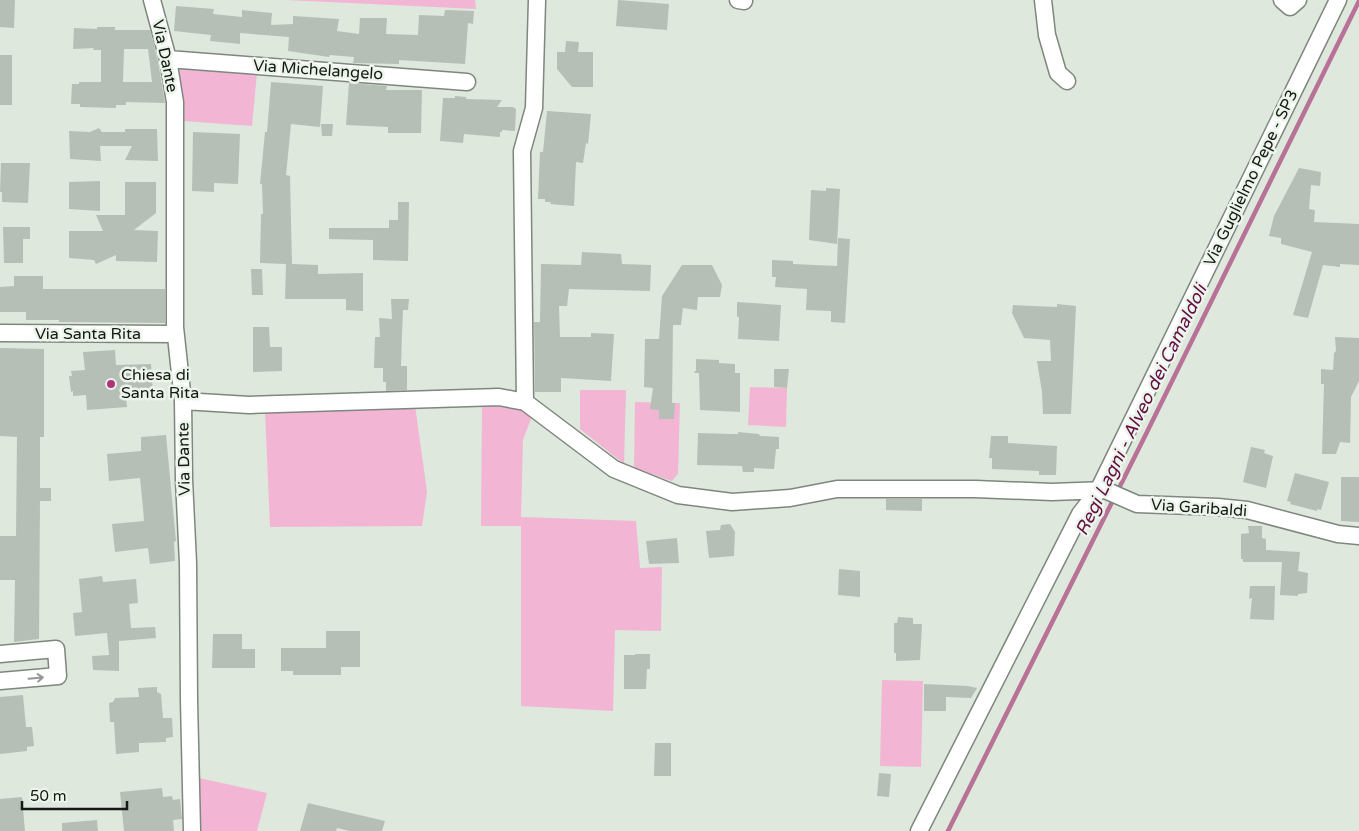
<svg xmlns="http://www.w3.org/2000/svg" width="1359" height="831" font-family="'Varela Round',sans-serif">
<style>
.green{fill:#f2b6d4}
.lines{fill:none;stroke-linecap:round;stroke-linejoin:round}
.stream{stroke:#b87197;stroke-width:4.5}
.building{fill:#b6bfb5;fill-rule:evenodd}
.minor-casing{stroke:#7e877d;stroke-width:19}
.minor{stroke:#fff;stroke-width:16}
.oneway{stroke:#969795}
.poi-dot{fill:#b13280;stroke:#ebf5ea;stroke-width:2}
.labels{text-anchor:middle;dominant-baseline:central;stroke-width:5;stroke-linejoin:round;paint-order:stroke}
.street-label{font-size:16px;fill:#151814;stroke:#ebf5ea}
.poi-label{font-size:16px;fill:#151814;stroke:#ebf5ea;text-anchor:start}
.water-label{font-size:18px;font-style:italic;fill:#650d46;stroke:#ebf5ea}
</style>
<rect width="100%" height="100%" fill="#dee8dc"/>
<path class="green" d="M 286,0 L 475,0 L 476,9 Z
M 176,67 L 257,73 L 252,126 L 183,121 Z
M 750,387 L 787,388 L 786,427 L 748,425 Z
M 580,390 L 626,390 L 624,464 L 580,429 Z
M 635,402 L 680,403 L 678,474 L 672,481 L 634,468 Z
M 415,405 L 427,492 L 422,526 L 270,527 L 265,411 Z
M 482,405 L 517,407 L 532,416 L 523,440 L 521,517 L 636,521 L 640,568 L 662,567 L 661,631 L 615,630 L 613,711 L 521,706 L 521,526 L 481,526 Z
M 882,680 L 923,681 L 921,767 L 880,766 Z
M 199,778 L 267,793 L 257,831 L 200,831 Z"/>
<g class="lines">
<path class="stream" d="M 948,831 L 1148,430 L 1359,1"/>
</g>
<path class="building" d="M 0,0 L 15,0 L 14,28 L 0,27 Z
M 618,0 L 669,4 L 667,30 L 616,26 Z
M 176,6 L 214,9 L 213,14 L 242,17 L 242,10 L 272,13 L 271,25 L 293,24 L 293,16 L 339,19 L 337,31 L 359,34 L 360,18 L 387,18 L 386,34 L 418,35 L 419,15 L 444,16 L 445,10 L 474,11 L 473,24 L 468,23 L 465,64 L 399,60 L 399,64 L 353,63 L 354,57 L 330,55 L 329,57 L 288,51 L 289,37 L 240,33 L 240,44 L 210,41 L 211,35 L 174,31 Z
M 97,27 L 115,27 L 115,30 L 150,30 L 158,61 L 165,103 L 126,102 L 126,105 L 116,105 L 116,108 L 80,107 L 80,104 L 71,104 L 72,84 L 79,84 L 79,82 L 101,82 L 101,50 L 93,50 L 94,48 L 73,49 L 74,28 L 97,29 ZM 124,49 L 148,49 L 152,82 L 123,82 Z
M 566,41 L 579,42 L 578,52 L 593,52 L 593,87 L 572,87 L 557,69 L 557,52 L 565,52 Z
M 0,55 L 12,55 L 12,105 L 0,105 Z
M 271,82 L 323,86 L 320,127 L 291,124 L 286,175 L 290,176 L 292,264 L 318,265 L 318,274 L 363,273 L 363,311 L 346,310 L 346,299 L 285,299 L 286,264 L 260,263 L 261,214 L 263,214 L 262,184 L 260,184 L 265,132 L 267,132 Z
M 349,83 L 387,86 L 386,90 L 422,90 L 421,133 L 388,133 L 388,127 L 346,125 Z
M 455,96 L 466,97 L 466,99 L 502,100 L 497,107 L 513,107 L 516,109 L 515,131 L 502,130 L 502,132 L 500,132 L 500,137 L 464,134 L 463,143 L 440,141 L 443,98 L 455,98 Z
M 547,111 L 591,114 L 588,144 L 586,143 L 583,163 L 576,162 L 574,206 L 550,204 L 551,202 L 545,202 L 545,199 L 538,199 L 540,152 L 543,152 Z
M 321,124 L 333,124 L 332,136 L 322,136 Z
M 99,128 L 102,132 L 125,132 L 125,129 L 157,129 L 158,161 L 125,160 L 132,146 L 100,146 L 101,161 L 70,159 L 69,131 L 90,132 Z
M 193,132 L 240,134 L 238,184 L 214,183 L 214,192 L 192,191 Z
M 1,163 L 30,163 L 28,203 L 2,202 L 2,192 L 0,192 Z
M 1299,168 L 1321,172 L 1320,186 L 1311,185 L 1309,209 L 1315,210 L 1314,222 L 1359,224 L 1359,265 L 1340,264 L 1340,267 L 1323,265 L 1308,318 L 1293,315 L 1312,252 L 1281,244 L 1281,238 L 1269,236 L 1274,216 Z
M 100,181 L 100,211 L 69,209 L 69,182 Z
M 125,182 L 156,182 L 156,213 L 134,230 L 158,231 L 157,262 L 116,261 L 116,255 L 96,264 L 94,260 L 69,258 L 69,231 L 103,231 L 96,215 L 125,215 Z
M 826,188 L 840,189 L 837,244 L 809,240 L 811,190 L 826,191 Z
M 398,202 L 409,202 L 408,261 L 373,260 L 373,240 L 329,239 L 329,228 L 389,228 L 389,220 L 398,220 Z
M 3,227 L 30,227 L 30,239 L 23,239 L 23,263 L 4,263 Z
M 838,238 L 850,239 L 845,323 L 831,322 L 831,311 L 806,310 L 807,289 L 775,287 L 776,277 L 772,277 L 772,260 L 793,261 L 793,264 L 837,266 Z
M 582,252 L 621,254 L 622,264 L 651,265 L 650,291 L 569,289 L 567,306 L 559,306 L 560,337 L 591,337 L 591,333 L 614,334 L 611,381 L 561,378 L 561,392 L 535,392 L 534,322 L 540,322 L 541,264 L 581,265 Z
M 682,265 L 712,265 L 722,285 L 720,297 L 698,297 L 697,310 L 683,308 L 681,325 L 673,325 L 672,403 L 675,403 L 674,419 L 659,419 L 659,410 L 650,409 L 653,388 L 644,387 L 645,339 L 659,339 L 662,296 Z
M 251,269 L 262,269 L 263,295 L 252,295 Z
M 14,276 L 43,276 L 43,289 L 165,289 L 165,323 L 59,322 L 59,320 L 26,320 L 26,312 L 0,312 L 0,287 L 14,286 Z
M 391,299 L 409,299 L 408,310 L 403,310 L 402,335 L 401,366 L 407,366 L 407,390 L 386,391 L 386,382 L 383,382 L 383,368 L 374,368 L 375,337 L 380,337 L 379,318 L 392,319 Z
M 737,302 L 781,305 L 779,341 L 738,339 L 739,317 L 737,317 Z
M 1057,304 L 1076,306 L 1071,414 L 1043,414 L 1042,392 L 1037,361 L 1051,361 L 1050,340 L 1024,338 L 1012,313 L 1013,305 L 1057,307 Z
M 253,327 L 269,327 L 270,347 L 282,347 L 282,371 L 253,372 Z
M 1335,337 L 1359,338 L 1359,381 L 1351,397 L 1350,443 L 1340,442 L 1336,454 L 1322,454 L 1324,384 L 1321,384 L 1321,369 L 1333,370 L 1334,353 L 1336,351 Z
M 0,348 L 44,349 L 44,437 L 40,437 L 40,488 L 51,488 L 51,501 L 40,501 L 39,639 L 14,642 L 15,580 L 0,580 L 0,536 L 16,536 L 17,437 L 0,436 Z
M 115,350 L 116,365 L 151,364 L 153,394 L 126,396 L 127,407 L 87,410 L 86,395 L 73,396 L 73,391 L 71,392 L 69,376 L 72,376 L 71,371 L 85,370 L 83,352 Z
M 696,359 L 719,360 L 719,363 L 735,364 L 735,373 L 740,373 L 740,412 L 700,410 L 699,373 L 694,373 L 696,370 Z
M 774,369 L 789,369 L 787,388 L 774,387 Z
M 738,432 L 759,434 L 760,436 L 779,437 L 779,449 L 776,449 L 774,469 L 754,468 L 754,472 L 743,472 L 742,466 L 697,465 L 698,433 L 732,434 L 738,434 Z
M 166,435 L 176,541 L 174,542 L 175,561 L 150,564 L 148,548 L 115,552 L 112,524 L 144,521 L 143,508 L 140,478 L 109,481 L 107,454 L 141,451 L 141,437 Z
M 991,436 L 1008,436 L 1008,443 L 1057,446 L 1056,475 L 1039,475 L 1039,471 L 992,469 L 992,458 L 989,458 Z
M 1251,447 L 1265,450 L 1264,453 L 1273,456 L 1266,488 L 1243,482 Z
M 1295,473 L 1329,482 L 1321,510 L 1317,509 L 1317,511 L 1290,504 L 1291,502 L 1287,501 Z
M 1341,477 L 1359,477 L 1359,522 L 1341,521 Z
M 886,499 L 922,499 L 922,511 L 886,510 Z
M 730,524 L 735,532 L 734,556 L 709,558 L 706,531 L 720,530 L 721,525 Z
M 1248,526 L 1262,526 L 1262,538 L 1266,539 L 1266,550 L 1300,552 L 1298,571 L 1308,573 L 1307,593 L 1298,594 L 1298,596 L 1280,595 L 1282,562 L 1243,562 L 1243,559 L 1241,559 L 1241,534 L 1249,533 Z
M 677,538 L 679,563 L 649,564 L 646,541 Z
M 839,569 L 860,571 L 860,597 L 838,595 Z
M 102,576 L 103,582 L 136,579 L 138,603 L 129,604 L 131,628 L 155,627 L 156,638 L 119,641 L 119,671 L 93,670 L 92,656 L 109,655 L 107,633 L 75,636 L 73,613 L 82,612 L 79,579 Z
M 1250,586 L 1275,586 L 1274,620 L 1250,619 L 1252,598 L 1249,599 Z
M 898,617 L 913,618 L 913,624 L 922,624 L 920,660 L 896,661 L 896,653 L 894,653 L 894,623 L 897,623 Z
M 326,631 L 360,631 L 360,667 L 341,667 L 341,675 L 293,675 L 293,671 L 281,671 L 281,648 L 326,648 Z
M 213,634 L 242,634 L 242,649 L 255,649 L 255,668 L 212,668 Z
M 635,654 L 650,654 L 650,669 L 647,669 L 646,689 L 624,689 L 624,655 L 635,655 Z
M 924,684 L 968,686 L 977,688 L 971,698 L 946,697 L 946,711 L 924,711 Z
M 157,687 L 157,692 L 161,694 L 163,718 L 172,718 L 173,737 L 166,738 L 166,742 L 139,743 L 139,752 L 116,754 L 114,722 L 110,722 L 109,703 L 113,702 L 115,698 L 139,697 L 138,688 Z
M 23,695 L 26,727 L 32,727 L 34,746 L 27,747 L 27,751 L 0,754 L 0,697 Z
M 655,743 L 671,743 L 671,776 L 654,776 Z
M 879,773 L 891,774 L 889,797 L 877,796 Z
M 162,788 L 163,797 L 172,796 L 173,800 L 180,799 L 182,819 L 173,820 L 174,831 L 124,831 L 120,792 Z
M 22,797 L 25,831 L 0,831 L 0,799 Z
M 308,803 L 385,821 L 382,831 L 350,831 L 337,828 L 336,831 L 300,831 Z
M 97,820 L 98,831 L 62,831 L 62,823 Z"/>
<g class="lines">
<g class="minor-casing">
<path id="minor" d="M 152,0 L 168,59 L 175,102 L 175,327 L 183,401 L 184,480 L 188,563 L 189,700 L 192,831
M 738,0 L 744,1
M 1043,0 L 1047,35 L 1058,73 L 1067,81
M 1282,0 L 1290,7 L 1298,0
M 168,59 L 467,82
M 0,333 L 175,334
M 183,401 L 249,405 L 499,397 L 525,402 L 614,469 L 678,495 L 732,502 L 790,498 L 837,489 L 975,489 L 1052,492 L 1105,490 L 1137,504 L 1218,507 L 1247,510 L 1338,534 L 1359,536
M 525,402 L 522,151 L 534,108 L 537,0
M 0,654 L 56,649 L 58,676 L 0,681
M 919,831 L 1080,514 L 1098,491 L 1338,0"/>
</g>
<use href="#minor" class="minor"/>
</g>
<defs><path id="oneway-shaft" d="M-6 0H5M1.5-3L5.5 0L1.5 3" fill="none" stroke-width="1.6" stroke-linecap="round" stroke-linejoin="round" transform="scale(1.25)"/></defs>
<use class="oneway" href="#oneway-shaft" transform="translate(36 678) rotate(-5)"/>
<circle class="poi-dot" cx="111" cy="384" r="5"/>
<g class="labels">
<g class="street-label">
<text transform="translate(165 56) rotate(78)">Via Dante</text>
<text transform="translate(318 70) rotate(4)">Via Michelangelo</text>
<text transform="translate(1251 178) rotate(-64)">Via Guglielmo Pepe - SP3</text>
<text x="88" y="334">Via Santa Rita</text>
<text transform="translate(184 459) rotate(-91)">Via Dante</text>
<text transform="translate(1199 508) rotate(4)">Via Garibaldi</text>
</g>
<g class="poi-label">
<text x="121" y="375">Chiesa di<tspan x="121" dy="18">Santa Rita</tspan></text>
</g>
<g class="water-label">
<text transform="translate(1141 410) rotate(-64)">Regi Lagni - Alveo dei Camaldoli</text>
</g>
</g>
<path d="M22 801v8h105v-8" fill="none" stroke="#151814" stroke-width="2.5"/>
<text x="30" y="801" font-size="15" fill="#151814" stroke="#ebf5ea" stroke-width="4" paint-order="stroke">50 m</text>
</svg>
